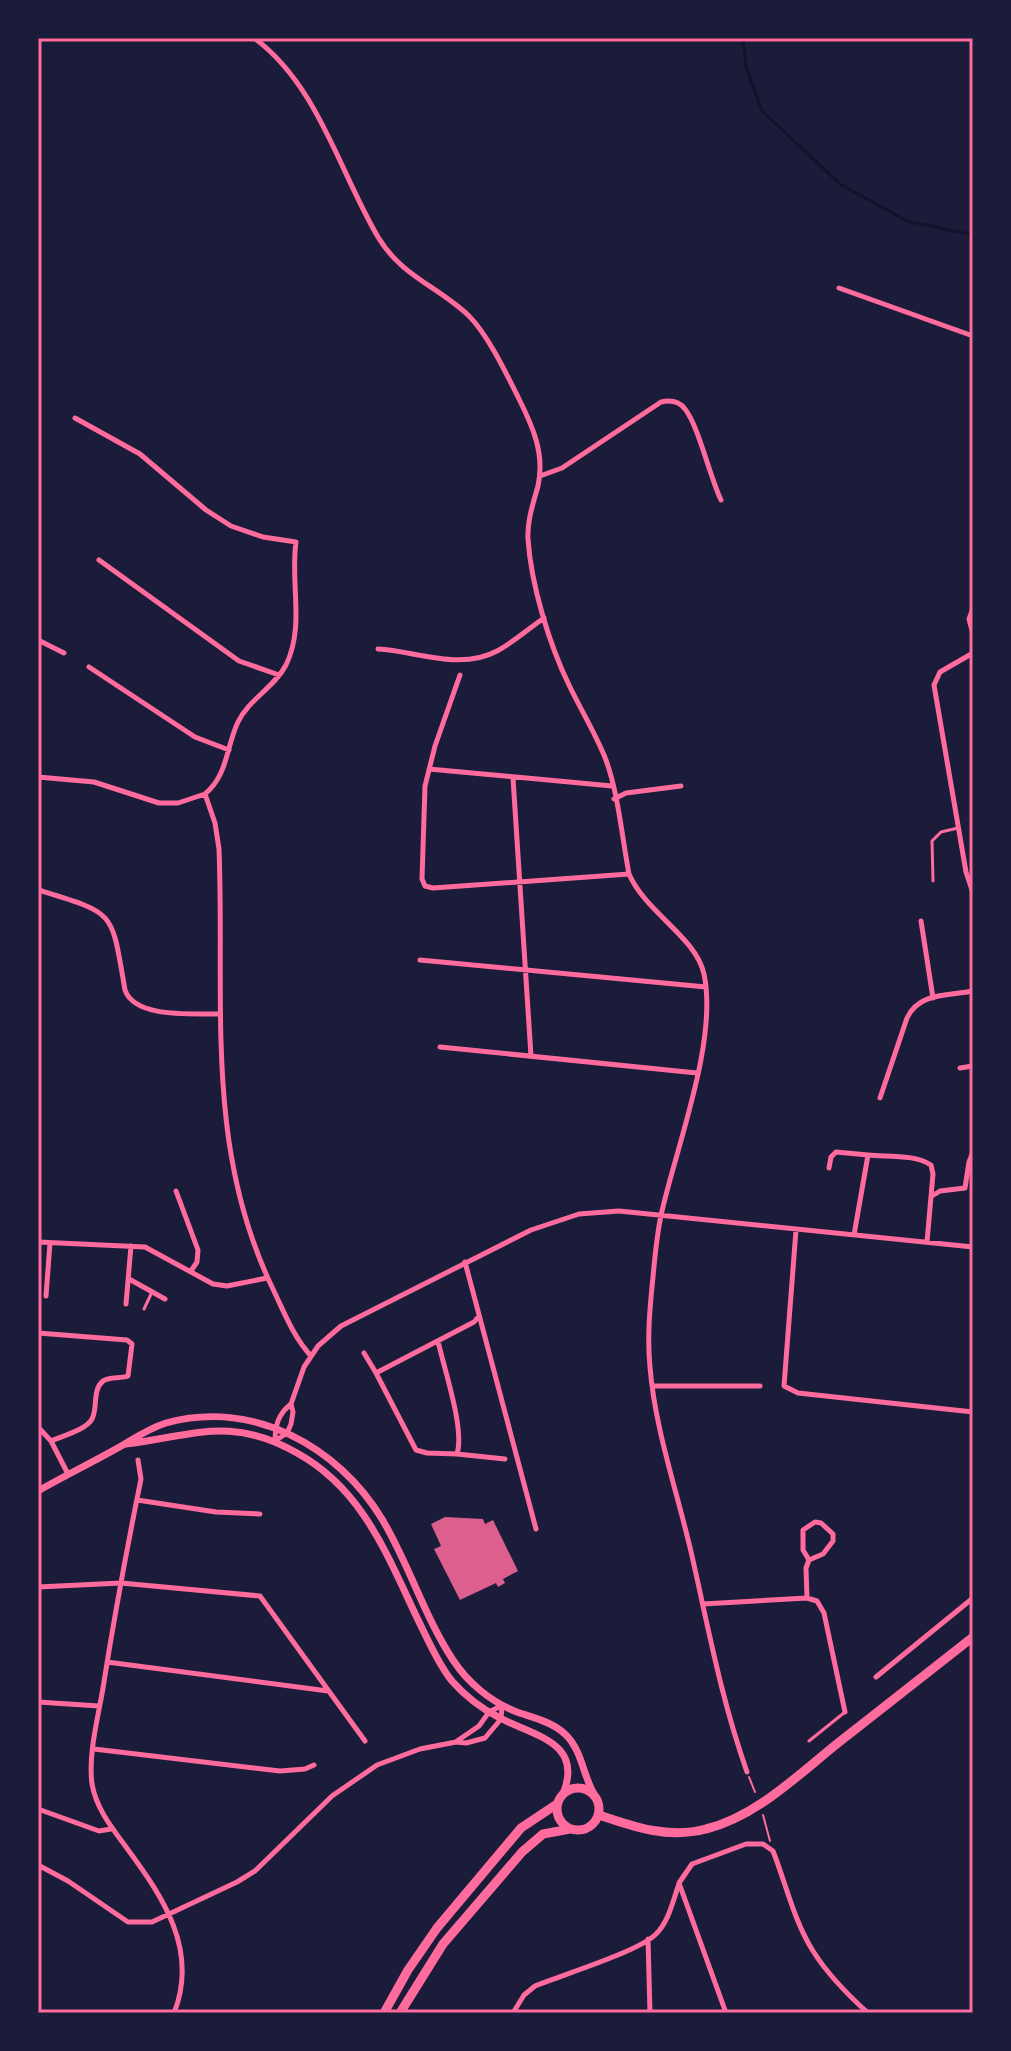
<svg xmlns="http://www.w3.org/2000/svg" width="1011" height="2051" font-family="'IBM Plex Serif',serif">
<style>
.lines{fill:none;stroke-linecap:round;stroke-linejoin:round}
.stream{stroke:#12122b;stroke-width:3}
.building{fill:#dd5f8e}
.path{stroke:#ff6b9d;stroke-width:2}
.service{stroke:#ff6b9d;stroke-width:3}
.minor{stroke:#ff6b9d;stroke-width:5}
.secondary{stroke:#ff6b9d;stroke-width:7}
.trunk{stroke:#ff6b9d;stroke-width:9}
.neatline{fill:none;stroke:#ff6b9d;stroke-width:3}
</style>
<rect width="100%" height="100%" fill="#1b1b3a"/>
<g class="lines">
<path class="stream" d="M 743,38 L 746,67 L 762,111 L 840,184 L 907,221 L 973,235"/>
</g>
<path class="building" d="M 445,1517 L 483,1519 L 485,1524 L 493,1520 L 518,1571 L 503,1579 L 505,1583 L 498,1587 L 496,1583 L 460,1600 L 434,1549 L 441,1546 L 431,1524 Z"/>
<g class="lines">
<path class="path" d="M 749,1777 L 755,1792
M 763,1815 L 770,1841"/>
<path class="service" d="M 933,881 L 932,841 L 941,832 L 958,828
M 144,1309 L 152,1292
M 809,1741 L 845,1712"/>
<path class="minor" d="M 254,38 C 318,85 339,171 378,237 C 401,276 439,287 469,316 C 488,335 507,375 519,399 C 533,427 545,454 538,486 C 533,504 527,521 528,539 C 531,584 549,644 569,685 C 580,708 594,731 604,755 C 618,789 622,838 629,874 C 646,913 696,937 704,974 C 718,1040 677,1145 662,1211 C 657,1232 655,1255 653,1277 C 650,1306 647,1337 650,1367 C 655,1430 678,1494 692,1556 C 709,1631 721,1698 747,1772
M 839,288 L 973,336
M 75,418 L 140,454 L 206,510 L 231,526 L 263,537 L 296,542 C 290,583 305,626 286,665 C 274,688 249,699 238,722 C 226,747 228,775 205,794
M 540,476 L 562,468 L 661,402 C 670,400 679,401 685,409 C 698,425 710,477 721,500
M 99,560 L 239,661 L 279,675
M 973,608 L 969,619 L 973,634
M 38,640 L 64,653
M 378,649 C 416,651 460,671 497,651 C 514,642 528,629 544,618
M 973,653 L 940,672 L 934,685 L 966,872 L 973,893
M 89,667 L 195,737 L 229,750
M 460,675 L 435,746 L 425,786 L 422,879 L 425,886 L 433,888 L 629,874
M 429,769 L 612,786
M 38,777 L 94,782 L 159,803 L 178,803 L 205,794 L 215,823 L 219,849 C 225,1001 204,1145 272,1287 C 284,1312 293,1336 311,1356
M 513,778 L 531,1056
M 614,799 L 626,793 L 681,786
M 38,890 C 117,914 111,910 125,990 C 135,1019 194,1013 220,1014
M 921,921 L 933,998
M 420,960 L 706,987
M 440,1047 L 697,1073
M 960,1068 L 973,1066
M 880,1098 L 907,1018 C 919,992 948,996 973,991
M 829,1168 L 831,1157 L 836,1152 L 868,1155
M 176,1191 L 198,1250 L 197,1262 L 191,1271
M 932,1196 L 940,1191 L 965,1188 L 969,1162 L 973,1152
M 796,1230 L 784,1386 L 798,1393 L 973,1412
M 854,1235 L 868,1155 C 887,1157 915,1154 931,1165 L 933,1174 L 927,1242
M 38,1242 L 145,1247 L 213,1284 L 227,1286 L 267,1278
M 465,1262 L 536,1529
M 129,1279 L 165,1299
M 46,1296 L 50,1243
M 126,1304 L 131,1246
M 38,1333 L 127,1340 L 132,1344 L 128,1376 C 120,1379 109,1376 103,1381 C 92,1390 98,1408 92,1419 C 86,1430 62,1436 51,1441
M 438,1341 C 444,1369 465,1429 457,1454 L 427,1453 L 416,1450 L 376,1373 L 474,1322 L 479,1316
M 364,1353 L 376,1373
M 652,1386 L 760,1386
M 38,1427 L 51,1441 L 68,1474
M 275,1441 L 287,1433 L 291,1424 L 293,1412 L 291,1404 L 304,1367 L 318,1346 L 341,1326 L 531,1230 L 579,1214 L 619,1211 L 973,1247
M 275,1441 C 275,1426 278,1414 291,1404
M 457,1454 L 505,1459
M 138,1460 L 141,1479 C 127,1548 114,1618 103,1688 C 98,1718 88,1754 92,1784 C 96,1808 112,1828 126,1847 C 163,1897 199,1950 174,2013
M 137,1500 L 216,1512 L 260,1514
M 38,1587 L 121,1583 L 260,1596 L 365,1741
M 807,1598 L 806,1568 L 809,1560 L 823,1554 L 833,1541 L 833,1534 L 821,1523 L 815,1522 L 803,1530 L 803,1550 L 809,1560
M 703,1604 L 807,1598 L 817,1601 L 824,1613 L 845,1712
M 107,1662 L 328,1691
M 876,1677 L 973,1598
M 38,1702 L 99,1706
M 457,1741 L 479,1726 L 489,1712 L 501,1706
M 94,1749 L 280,1771 L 305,1769 L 314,1765
M 38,1809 L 99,1831 L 111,1829
M 38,1865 L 68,1881 L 128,1922 L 152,1922 L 237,1882 L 255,1871 L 332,1796 L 377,1765 L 420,1749 L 456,1742 L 466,1743 L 485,1738 L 501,1719 L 502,1706
M 648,1939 L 650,2013
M 513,2013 L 524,1995 L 535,1986 C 562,1975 637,1952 655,1935 C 669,1922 673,1900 679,1884
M 726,2013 L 679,1883 L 692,1864 L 746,1844 L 763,1844 L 773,1851 C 786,1884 794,1921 813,1951 C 828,1975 848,1995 868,2013"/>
<path class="secondary" d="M 126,1444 C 193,1436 231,1415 297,1453 C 366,1491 389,1561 422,1628 C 431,1646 439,1665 452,1681 C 465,1696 482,1709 500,1718 C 534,1736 584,1742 563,1794
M 38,1491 C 66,1475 95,1461 123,1445 C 138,1436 150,1428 166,1423 C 252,1399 338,1446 382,1519 C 409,1564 424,1616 453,1660 C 468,1683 491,1702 517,1712 C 534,1718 553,1722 566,1735 C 582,1751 583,1775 594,1794"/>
<path class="trunk" d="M557 1809a21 21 0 1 1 42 0a21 21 0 1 1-42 0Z
M 599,1815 C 634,1827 669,1839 706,1829 C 756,1817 799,1774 838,1743 C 883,1708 928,1672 973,1637
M 384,2013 L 408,1970 L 437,1928 L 521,1828 L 557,1804
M 400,2013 L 443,1944 L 522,1852 L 543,1834 L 570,1829"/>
</g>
<rect width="1011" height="2051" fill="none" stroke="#1b1b3a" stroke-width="80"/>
<rect x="40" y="40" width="931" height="1971" class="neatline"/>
</svg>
